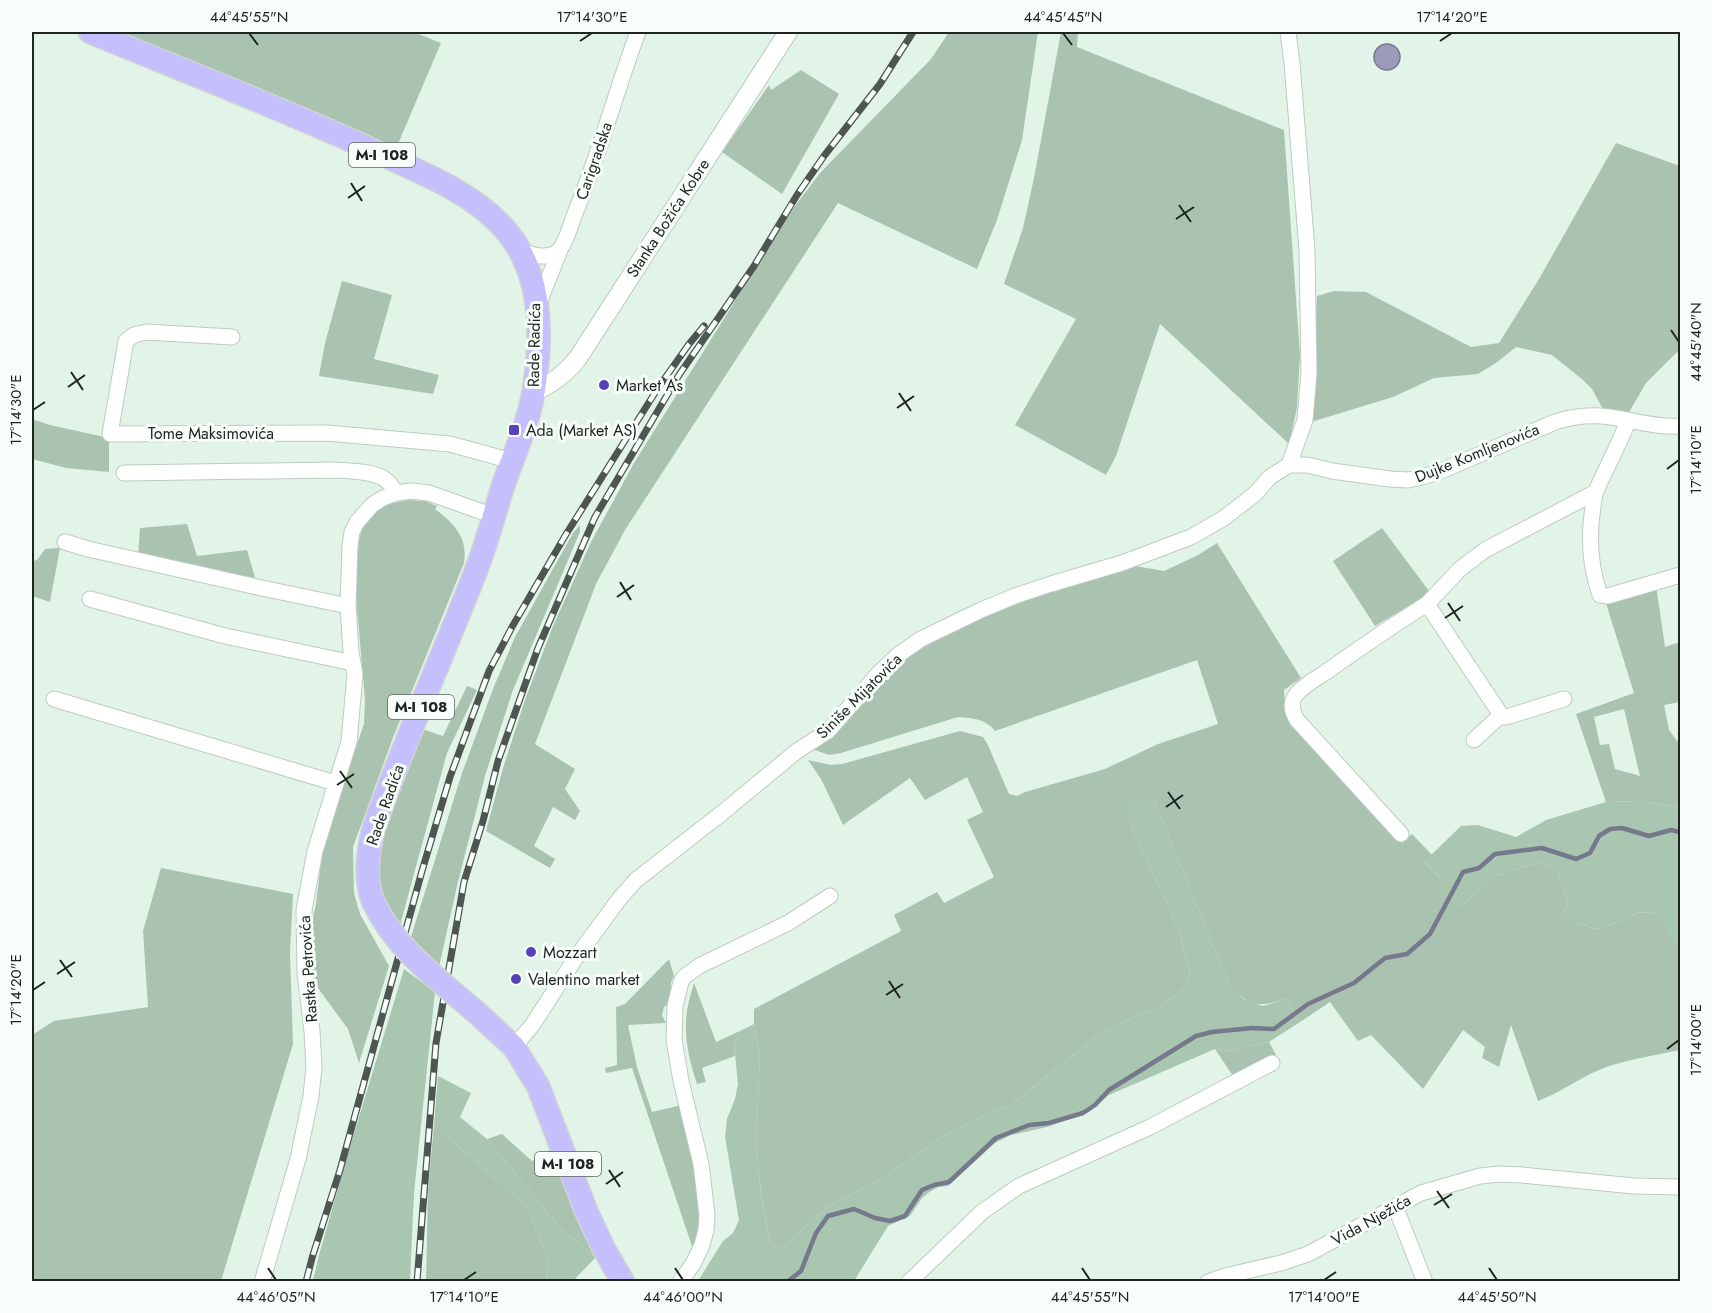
<svg xmlns="http://www.w3.org/2000/svg" width="1712" height="1313" font-family="Jost,sans-serif">
<style>
.green{fill:#aac3b1;fill-rule:evenodd}
.forest{fill:#a9c6b1}
.water{fill:#9c9cba;stroke:#76788c;stroke-width:1.5}
.lines{fill:none;stroke-linecap:round;stroke-linejoin:round}
.stream{stroke:#76788c;stroke-width:4.5}
.minor-casing{stroke:#bbccc0;stroke-width:17}
.tertiary-casing{stroke:#bbccc0;stroke-width:20}
.primary-casing{stroke:#d2d3d2;stroke-width:25}
.minor{stroke:#fff;stroke-width:15}
.tertiary{stroke:#fff;stroke-width:18}
.primary{stroke:#c4bffd;stroke-width:22}
.rail-casing{stroke:#4d5650;stroke-width:7}
.rail{stroke:#f7fef9;stroke-width:4.5;stroke-dasharray:14;stroke-linecap:butt}
.primary-bridge-casing{stroke:#d2d3d2;stroke-width:25;stroke-linecap:butt}
.primary-bridge{stroke:#c4bffd;stroke-width:22}
.ticks{fill:none;stroke:#1e2420;stroke-width:2}
.poi-dot{fill:#5641b8;stroke:#f7fef9;stroke-width:2}
.labels{text-anchor:middle;dominant-baseline:central;stroke-width:6;stroke-linejoin:round;paint-order:stroke}
.shield{fill:#f7fef9;stroke:#5f6561;stroke-width:1.5}
.shield-label{font-size:15px;font-weight:bold;fill:#1e2420}
.street-label{font-size:16px;fill:#1e2420;stroke:#f7fef9}
.poi-label{font-size:16px;fill:#1e2420;stroke:#f7fef9;text-anchor:start}
.neatline{fill:none;stroke:#1e2420;stroke-width:2}
.ticks-label{font-size:15px;text-anchor:middle;fill:#1e2420}
</style>
<rect width="100%" height="100%" fill="#e2f4e7"/>
<path class="green" d="M 130,32 L 414,32 L 441,43 L 395,151 L 127,41 Z
M 949,32 L 1038,32 L 1022,140 L 997,220 L 977,269 L 838,203 L 625,530 L 596,584 L 535,744 L 575,769 L 565,789 L 580,811 L 575,820 L 553,807 L 534,846 L 555,859 L 550,868 L 486,831 L 503,768 L 526,697 L 553,626 L 591,542 L 634,463 L 789,214 L 820,173 L 931,59 Z
M 1061,32 L 1078,32 L 1077,47 L 1284,130 L 1300,355 L 1297,408 L 1289,444 L 1160,324 L 1116,456 L 1106,475 L 1015,425 L 1076,319 L 1004,284 L 1023,228 L 1034,178 Z
M 801,70 L 839,94 L 782,194 L 722,152 L 769,85 L 771,90 Z
M 1616,143 L 1680,166 L 1680,354 L 1677,352 L 1646,383 L 1628,414 L 1604,411 L 1592,389 L 1583,380 L 1552,355 L 1516,347 L 1496,363 L 1478,374 L 1434,378 L 1393,397 L 1308,423 L 1317,296 L 1334,291 L 1366,292 L 1471,347 L 1499,343 L 1539,279 Z
M 342,281 L 392,295 L 374,359 L 439,375 L 433,394 L 319,376 L 325,343 Z
M 32,419 L 50,425 L 109,438 L 109,472 L 66,468 L 32,459 Z
M 409,500 L 425,501 L 437,506 L 435,509 C 455,524 468,538 464,563 L 394,735 L 353,847 L 354,893 L 360,914 L 389,966 L 359,1063 L 348,1029 L 315,984 L 312,969 L 312,921 L 316,904 L 322,854 L 326,844 L 338,799 L 364,724 L 365,699 L 355,586 L 359,539 L 363,527 L 371,516 L 380,508 L 392,503 Z
M 187,524 L 197,556 L 247,550 L 256,581 L 138,556 L 140,528 Z
M 580,525 L 580,532 L 513,690 L 485,776 L 457,886 L 439,967 L 410,940 L 461,776 L 493,689 L 515,637 L 573,533 Z
M 1382,528 L 1429,591 L 1419,600 L 1375,626 L 1333,561 Z
M 1217,543 L 1301,678 L 1284,690 L 1285,706 L 1289,718 L 1402,843 L 1412,834 L 1432,855 L 1424,862 L 1443,881 L 1460,907 L 1495,876 L 1541,862 L 1557,869 L 1568,905 L 1561,917 L 1595,929 L 1603,928 L 1640,912 L 1659,914 L 1674,942 L 1680,944 L 1680,1050 C 1656,1055 1630,1059 1606,1067 C 1582,1076 1562,1092 1538,1101 L 1511,1025 L 1499,1067 L 1482,1058 L 1485,1047 L 1463,1030 L 1423,1089 L 1371,1035 L 1358,1041 L 1330,1002 L 1300,1022 L 1286,999 C 1258,1007 1254,1007 1231,989 L 1153,797 L 1129,821 L 1178,929 L 1190,975 L 1184,988 L 1158,1009 L 1140,1014 L 1103,1031 L 1012,1104 L 991,1112 L 943,1136 L 882,1178 L 826,1208 L 781,1249 L 770,1242 L 761,1192 L 756,1143 L 760,1056 L 754,1024 L 754,1009 L 901,931 L 894,915 L 937,892 L 944,903 L 994,877 L 967,820 L 983,812 L 967,777 L 925,800 L 910,778 L 843,825 L 821,779 L 808,760 L 831,765 L 842,764 L 960,731 L 983,737 L 988,745 L 1009,794 L 1017,796 L 1025,792 L 1105,769 L 1158,744 L 1218,724 L 1197,660 L 995,731 C 986,719 973,718 958,717 L 841,753 L 829,755 L 812,749 L 887,673 L 919,648 L 1020,599 L 1129,565 L 1164,571 L 1198,555 Z
M 60,548 L 50,602 L 32,596 L 32,562 L 38,559 L 45,549 Z
M 1656,585 L 1665,647 L 1680,642 L 1680,702 L 1664,705 L 1669,730 L 1677,741 L 1680,742 L 1680,807 L 1638,801 L 1606,802 L 1576,714 L 1634,693 L 1605,600 L 1610,603 L 1620,600 L 1632,592 ZM 1624,709 L 1640,776 L 1615,769 L 1609,744 L 1600,745 L 1594,717 Z
M 467,686 L 477,690 L 447,753 L 399,929 C 383,902 376,888 375,856 L 419,728 L 443,736 Z
M 161,868 L 293,894 L 290,953 L 293,1044 L 221,1281 L 32,1281 L 32,1035 L 54,1021 L 148,1007 L 143,931 Z
M 669,959 L 674,976 L 671,982 L 670,1003 L 664,1007 L 662,1015 L 666,1023 L 628,1025 L 637,1067 L 652,1112 L 682,1105 L 691,1148 L 702,1218 L 694,1252 L 632,1068 L 606,1073 L 605,1068 L 617,1065 L 616,1007 L 625,1004 Z
M 694,983 L 716,1042 L 740,1031 L 734,1044 L 735,1056 L 702,1068 L 706,1082 L 697,1084 C 691,1065 685,1044 686,1024 C 686,1010 690,996 694,983 Z
M 1269,1042 L 1276,1055 L 1233,1076 L 1215,1049 L 1231,1051 Z
M 434,1125 L 526,1206 L 548,1258 L 546,1281 L 426,1282 L 428,1191 Z
M 502,1134 L 532,1161 L 550,1150 L 581,1229 L 596,1257 L 562,1230 L 487,1139 Z"/>
<path class="forest" d="M 1139,797 L 1153,797 L 1231,989 L 1244,999 L 1263,1006 L 1286,999 L 1300,1022 L 1269,1042 L 1231,1051 L 1215,1049 L 1109,1095 L 1089,1112 L 1047,1127 L 1011,1135 L 995,1143 L 948,1186 L 938,1187 L 928,1193 L 922,1198 L 910,1216 L 888,1226 L 854,1281 L 698,1281 L 723,1241 L 733,1233 L 739,1220 L 725,1137 L 727,1119 L 735,1099 L 738,1084 L 734,1044 L 740,1031 L 754,1024 L 760,1056 L 756,1143 L 761,1193 L 770,1242 L 781,1249 L 826,1208 L 882,1178 L 943,1136 L 991,1112 L 1012,1104 L 1103,1031 L 1140,1014 L 1158,1009 L 1184,988 L 1190,975 L 1178,929 L 1129,821 L 1129,804 Z
M 1638,801 L 1680,807 L 1680,944 L 1674,943 L 1659,914 L 1640,912 L 1603,928 L 1595,929 L 1578,923 L 1564,925 L 1561,917 L 1568,905 L 1557,869 L 1541,862 L 1495,876 L 1460,907 L 1441,896 L 1443,881 L 1424,862 L 1461,826 L 1478,825 L 1516,837 L 1546,820 L 1606,802 Z
M 404,969 L 435,992 L 414,1193 L 410,1281 L 313,1281 L 319,1255 L 349,1150 Z
M 438,1076 L 471,1093 L 460,1117 L 487,1139 L 562,1230 L 596,1257 L 573,1281 L 546,1281 L 548,1258 L 526,1206 L 434,1125 Z"/>
<path class="water" d="M1374 57a13 13 0 1 1 26 0a13 13 0 1 1-26 0Z"/>
<g class="lines">
<path class="stream" d="M 787,1282 L 801,1271 L 816,1233 L 828,1216 L 854,1209 L 875,1218 L 890,1221 L 905,1216 L 922,1190 L 934,1185 L 949,1182 L 996,1138 L 1029,1125 L 1049,1123 L 1083,1113 L 1095,1105 L 1109,1090 L 1196,1036 L 1212,1032 L 1252,1028 L 1274,1029 L 1308,1004 L 1354,983 L 1385,958 L 1407,954 L 1430,934 L 1463,872 L 1479,868 L 1495,854 L 1542,848 L 1576,859 L 1590,853 L 1599,836 L 1610,829 L 1622,828 L 1649,836 L 1671,830 L 1680,832"/>
<g class="minor-casing">
<path id="minor" d="M 1288,32 L 1292,63 L 1307,250 L 1309,374 L 1305,420 L 1289,465
M 521,251 C 533,255 550,261 560,249 C 566,243 572,220 576,211 C 600,152 616,91 638,32
M 538,305 L 560,250
M 232,337 L 146,332 L 134,335 L 126,341 L 110,434 L 327,433 L 450,444 L 512,461
M 1628,421 C 1619,445 1607,466 1597,489 C 1594,495 1594,501 1593,507 C 1588,537 1590,566 1600,595 L 1608,596 L 1680,575
M 124,473 L 335,470 C 349,471 377,471 387,481 C 391,484 393,489 396,493
M 65,542 L 88,549 L 257,587 L 348,606
M 90,599 L 225,636 L 353,663
M 54,699 L 335,783
M 1564,699 L 1510,716 L 1505,717 L 1501,715 L 1427,604 L 1460,569 L 1485,550 L 1596,492
M 1474,740 L 1501,715
M 1401,834 L 1297,720 C 1293,713 1290,706 1294,698 C 1300,687 1316,679 1326,672 C 1360,648 1393,625 1427,604
M 514,1047 L 533,1024 L 575,959 L 620,898 L 636,880 L 722,813 L 797,751 L 828,731 L 879,673 L 898,655 L 921,639 L 981,610 L 1015,596 L 1051,584 L 1122,563 L 1191,537 L 1224,518 L 1255,494 L 1270,477 L 1289,465 L 1308,465 L 1332,471 L 1390,479 L 1408,480 L 1422,477 L 1441,471 L 1555,422 C 1570,417 1585,415 1601,416 C 1628,418 1653,428 1680,426
M 1395,1206 L 1425,1282
M 262,1282 L 298,1159 L 311,1096 L 314,1067 L 312,1031 L 305,973 L 304,910 L 315,851 L 349,742 L 355,674 L 351,652 L 348,606 L 350,546 L 352,532 L 357,522 L 372,505 L 383,498 L 396,493 L 411,491 L 429,493 L 494,516
M 680,1282 L 693,1264 L 702,1245 L 706,1230 L 707,1215 L 701,1164 L 681,1081 L 674,1040 L 675,1006 L 681,982 L 684,977 L 699,966 L 788,923 L 830,896
M 909,1282 L 982,1212 L 1019,1186 L 1150,1127 L 1272,1063
M 1208,1282 L 1225,1276 L 1281,1263 L 1308,1254 L 1421,1193 L 1480,1176 L 1500,1174 L 1522,1175 L 1634,1186 L 1680,1187"/>
</g>
<g class="tertiary-casing">
<path id="tertiary" d="M 534,392 C 553,383 565,374 578,358 L 788,32"/>
</g>
<g class="primary-casing">
<path id="primary" d="M 90,32 C 187,72 286,110 381,154 C 421,173 467,190 499,223 C 543,267 543,332 534,389 C 529,423 513,456 502,489 C 494,515 487,542 477,568 C 443,656 404,741 373,830 C 368,854 364,877 373,901
M 477,1013 L 514,1047 L 538,1086 L 587,1213 L 604,1249 L 623,1282"/>
</g>
<use href="#minor" class="minor"/>
<use href="#tertiary" class="tertiary"/>
<use href="#primary" class="primary"/>
<g class="rail-casing">
<path id="rail" d="M 306,1282 L 312,1258 L 340,1170 L 422,871 L 450,777 L 489,671 L 512,627 L 565,536 L 658,388 L 689,344 L 704,326
M 417,1282 L 436,1043 L 464,882 L 483,821 L 498,761 L 538,648 L 595,517 L 679,375 L 754,266 L 797,195 L 824,156 L 880,84 L 913,32"/>
</g>
<use href="#rail" class="rail"/>
<g class="primary-bridge-casing">
<path id="primary-bridge" d="M 373,901 C 395,949 438,979 477,1013"/>
</g>
<use href="#primary-bridge" class="primary-bridge"/>
</g>
<path class="ticks" d="M 249,33 L 258,45M 1063,33 L 1072,45M 580,41 L 592,33M 1440,41 L 1452,33M 351,183 L 362,201M 348,198 L 365,186M 1179,205 L 1191,222M 1176,219 L 1194,207M 1671,330 L 1679,342M 71,372 L 83,390M 68,387 L 85,375M 899,393 L 911,411M 897,408 L 914,396M 33,410 L 45,402M 1667,469 L 1679,460M 620,582 L 631,600M 617,597 L 634,585M 1448,603 L 1460,621M 1445,618 L 1463,606M 340,771 L 352,788M 337,785 L 354,774M 1168,792 L 1180,809M 1166,807 L 1183,795M 60,960 L 72,977M 57,974 L 75,962M 889,981 L 900,998M 33,990 L 45,982M 886,995 L 903,984M 1667,1049 L 1679,1040M 609,1170 L 620,1187M 606,1184 L 623,1172M 1437,1191 L 1449,1208M 1434,1205 L 1452,1194M 268,1268 L 276,1280M 675,1268 L 683,1280M 1082,1268 L 1090,1280M 1489,1268 L 1497,1280M 464,1280 L 476,1272M 1324,1280 L 1336,1272"/>
<g class="poi-dot">
<circle cx="604" cy="385" r="6"/>
<rect x="508" y="424" width="12" height="12" rx="3"/>
<circle cx="531" cy="952" r="6"/>
<circle cx="516" cy="979" r="6"/>
</g>
<g class="labels">
<g class="shield">
<rect x="349" y="143" width="66" height="24" rx="4.5"/>
<rect x="388" y="695" width="66" height="24" rx="4.5"/>
<rect x="535" y="1152" width="66" height="24" rx="4.5"/>
</g>
<g class="shield-label">
<text x="382" y="155">M-I 108</text>
<text x="421" y="707">M-I 108</text>
<text x="568" y="1164">M-I 108</text>
</g>
<g class="street-label">
<text transform="translate(594 161) rotate(-71)">Carigradska</text>
<text transform="translate(668 218) rotate(-57)">Stanka Božića Kobre</text>
<text transform="translate(534 345) rotate(-89)">Rade Radića</text>
<text x="211" y="433">Tome Maksimovića</text>
<text transform="translate(1477 453) rotate(-22)">Dujke Komljenovića</text>
<text transform="translate(859 696) rotate(-45)">Siniše Mijatovića</text>
<text transform="translate(385 805) rotate(-71)">Rade Radića</text>
<text transform="translate(308 969) rotate(-94)">Rastka Petrovića</text>
<text transform="translate(1371 1220) rotate(-29)">Vida Nježića</text>
</g>
<g class="poi-label">
<text x="616" y="385">Market As</text>
<text x="526" y="430">Ada (Market AS)</text>
<text x="543" y="952">Mozzart</text>
<text x="528" y="979">Valentino market</text>
</g>
</g>
<rect width="1712" height="1313" fill="none" stroke="#f7fef9" stroke-width="66"/>
<rect x="33" y="33" width="1646" height="1247" class="neatline"/>
<g class="ticks-label">
<text x="249" y="22">44°45'55"N</text>
<text x="592" y="22">17°14'30"E</text>
<text x="1063" y="22">44°45'45"N</text>
<text x="1452" y="22">17°14'20"E</text>
<text transform="translate(1696 342) rotate(-90)" y="5">44°45'40"N</text>
<text transform="translate(16 410) rotate(-90)" y="5">17°14'30"E</text>
<text transform="translate(1696 460) rotate(-90)" y="5">17°14'10"E</text>
<text transform="translate(16 990) rotate(-90)" y="5">17°14'20"E</text>
<text transform="translate(1696 1040) rotate(-90)" y="5">17°14'00"E</text>
<text x="276" y="1302">44°46'05"N</text>
<text x="464" y="1302">17°14'10"E</text>
<text x="683" y="1302">44°46'00"N</text>
<text x="1090" y="1302">44°45'55"N</text>
<text x="1324" y="1302">17°14'00"E</text>
<text x="1497" y="1302">44°45'50"N</text>
</g>
</svg>
